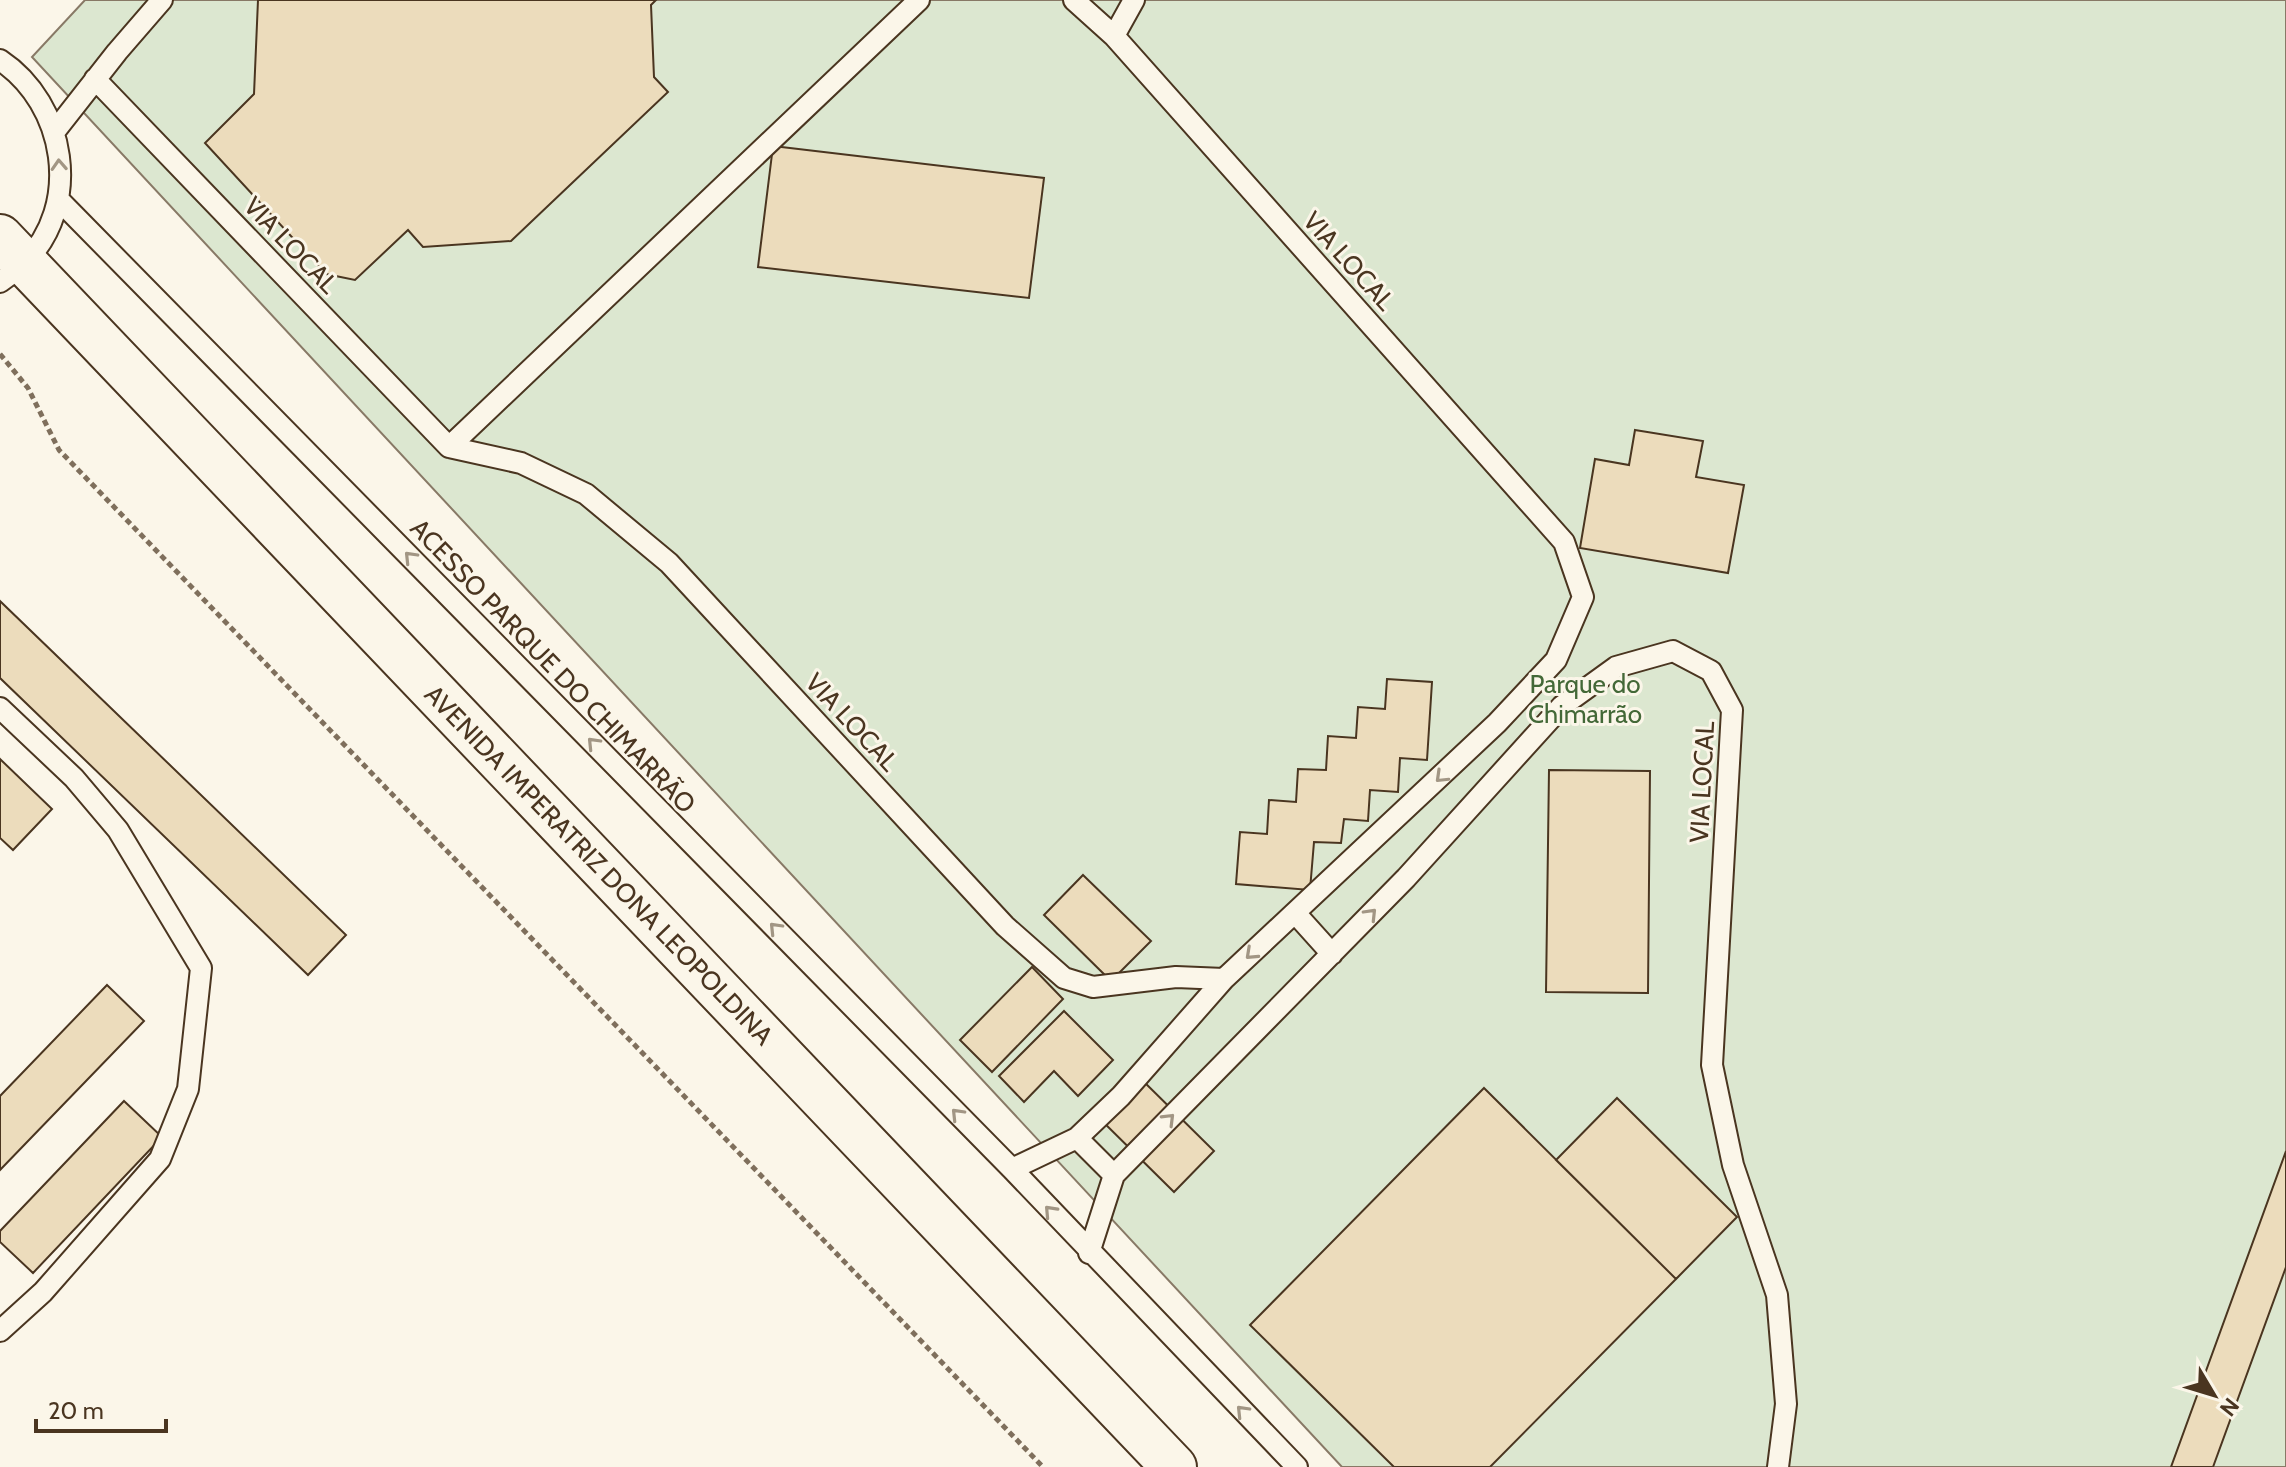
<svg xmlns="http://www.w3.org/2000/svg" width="2286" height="1467" font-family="Cabin,sans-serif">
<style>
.green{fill:#dce7d0;stroke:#887966;stroke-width:2}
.building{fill:#ecdcbc;stroke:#4a3520;stroke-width:2}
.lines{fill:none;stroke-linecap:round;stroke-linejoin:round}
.service-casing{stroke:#4a3520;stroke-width:24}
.secondary-casing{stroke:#4a3520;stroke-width:48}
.path{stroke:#7f6f5c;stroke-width:5;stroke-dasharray:6 4;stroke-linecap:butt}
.service{stroke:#fbf6e9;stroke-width:20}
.secondary{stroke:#fbf6e9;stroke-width:44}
.oneway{stroke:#a29684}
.labels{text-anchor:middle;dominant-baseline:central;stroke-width:6;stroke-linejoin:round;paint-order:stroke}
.street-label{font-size:26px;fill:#4a3520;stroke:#fbf6e9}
.park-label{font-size:26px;fill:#436837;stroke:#fbf6e9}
</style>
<rect width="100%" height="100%" fill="#fbf6e9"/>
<path class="green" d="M 85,0 L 2286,0 L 2286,1467 L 1342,1467 L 32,57 Z"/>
<path class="building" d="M 258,0 L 656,0 L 651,5 L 654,77 L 668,92 L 511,241 L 423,247 L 408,230 L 355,280 L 326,274 L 205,143 L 254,94 Z
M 773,146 L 1044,178 L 1029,298 L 758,267 Z
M 1635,430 L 1703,441 L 1696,477 L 1744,485 L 1728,573 L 1580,548 L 1595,459 L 1629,465 Z
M 0,601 L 346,935 L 308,975 L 0,678 Z
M 1387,679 L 1432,682 L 1427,760 L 1400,758 L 1398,792 L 1370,790 L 1368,821 L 1344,819 L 1341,843 L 1314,842 L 1310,890 L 1236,884 L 1240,832 L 1267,834 L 1269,800 L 1296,802 L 1298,769 L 1326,770 L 1328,736 L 1356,738 L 1358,707 L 1385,709 Z
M 0,759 L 52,809 L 13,850 L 0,838 Z
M 1549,770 L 1650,771 L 1648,993 L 1546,992 Z
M 1083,875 L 1151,941 L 1111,981 L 1044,915 Z
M 1032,967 L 1063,999 L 992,1072 L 960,1040 Z
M 107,985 L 144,1021 L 0,1170 L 0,1096 Z
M 1064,1011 L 1113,1060 L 1078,1096 L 1054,1071 L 1024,1102 L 999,1076 Z
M 1133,1071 L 1214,1151 L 1174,1192 L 1093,1112 Z
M 1484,1088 L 1676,1279 L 1490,1467 L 1394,1467 L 1250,1325 Z
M 1617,1098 L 1737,1217 L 1676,1279 L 1556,1160 Z
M 124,1101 L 162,1137 L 33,1273 L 0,1242 L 0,1231 Z
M 2286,1151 L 2286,1267 L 2213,1467 L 2171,1467 Z"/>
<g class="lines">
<g class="service-casing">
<path id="service" d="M 1074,0 L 1114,36
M 0,60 C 66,104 83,205 24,263 C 17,270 8,276 0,282
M 95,79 L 449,447 L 521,463 L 586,494 L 669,563 L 1005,926 L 1064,978 L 1093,987 L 1176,977 L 1224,979
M 55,131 L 117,52 L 162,0
M 58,199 L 1012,1169 L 1297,1467
M 449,447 L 919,0
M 0,708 L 74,778 L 118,830 L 201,968 L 188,1089 L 160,1159 L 43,1292 L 0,1331
M 1296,914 L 1332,954
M 1077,1138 L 1114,1175
M 1012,1169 L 1077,1138 L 1121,1096 L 1224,979 L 1497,723 L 1556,660 L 1583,597 L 1564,542 L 1114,36 L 1134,0
M 1089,1253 L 1114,1175 L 1406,878 L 1562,706 L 1616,667 L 1673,651 L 1711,671 L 1732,710 L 1712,1065 L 1733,1165 L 1777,1295 L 1786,1404 L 1778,1467"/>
</g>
<g class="secondary-casing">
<path id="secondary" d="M 0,237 L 1174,1467"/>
</g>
<path class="path" d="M 0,354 L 28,388 L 59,450 L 1043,1467"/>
<use href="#service" class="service"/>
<use href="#secondary" class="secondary"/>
</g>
<defs><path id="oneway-chevron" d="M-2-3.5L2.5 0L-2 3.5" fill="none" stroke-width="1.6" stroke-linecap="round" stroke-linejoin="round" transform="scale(2)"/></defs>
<g class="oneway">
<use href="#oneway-chevron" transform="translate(59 165) rotate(-93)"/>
<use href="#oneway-chevron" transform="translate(410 557) rotate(-134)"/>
<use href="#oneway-chevron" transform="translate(593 743) rotate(-134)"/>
<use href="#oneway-chevron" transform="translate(1441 777) rotate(136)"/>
<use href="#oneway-chevron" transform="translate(1371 914) rotate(-46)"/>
<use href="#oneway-chevron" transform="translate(775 928) rotate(-134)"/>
<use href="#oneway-chevron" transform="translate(1251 954) rotate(137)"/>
<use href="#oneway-chevron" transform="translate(957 1114) rotate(-134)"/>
<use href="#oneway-chevron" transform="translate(1169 1119) rotate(-45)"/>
<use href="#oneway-chevron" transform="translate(1050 1211) rotate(-133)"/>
<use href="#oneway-chevron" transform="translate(1242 1411) rotate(-134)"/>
</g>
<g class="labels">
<g class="street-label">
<text transform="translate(291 245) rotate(46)">VIA LOCAL</text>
<text transform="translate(1349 261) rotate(48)">VIA LOCAL</text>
<text transform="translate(553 666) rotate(46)">ACESSO PARQUE DO CHIMARRÃO</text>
<text transform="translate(852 722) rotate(47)">VIA LOCAL</text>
<text transform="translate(1702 782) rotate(-87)">VIA LOCAL</text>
<text transform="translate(599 865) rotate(46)">AVENIDA IMPERATRIZ DONA LEOPOLDINA</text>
</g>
<g class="park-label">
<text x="1585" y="684">Parque do<tspan x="1585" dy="30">Chimarrão</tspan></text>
</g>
</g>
<g transform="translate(2214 1395) rotate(128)" stroke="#fbf6e9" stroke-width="6" paint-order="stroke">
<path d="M0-6L14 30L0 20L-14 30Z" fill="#4a3520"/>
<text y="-12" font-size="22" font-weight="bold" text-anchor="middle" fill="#4a3520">N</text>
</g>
<path d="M36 1419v12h130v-12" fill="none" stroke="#4a3520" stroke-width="4"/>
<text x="48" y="1419" font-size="24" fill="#4a3520" stroke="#fbf6e9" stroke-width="6" paint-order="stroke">20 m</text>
</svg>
